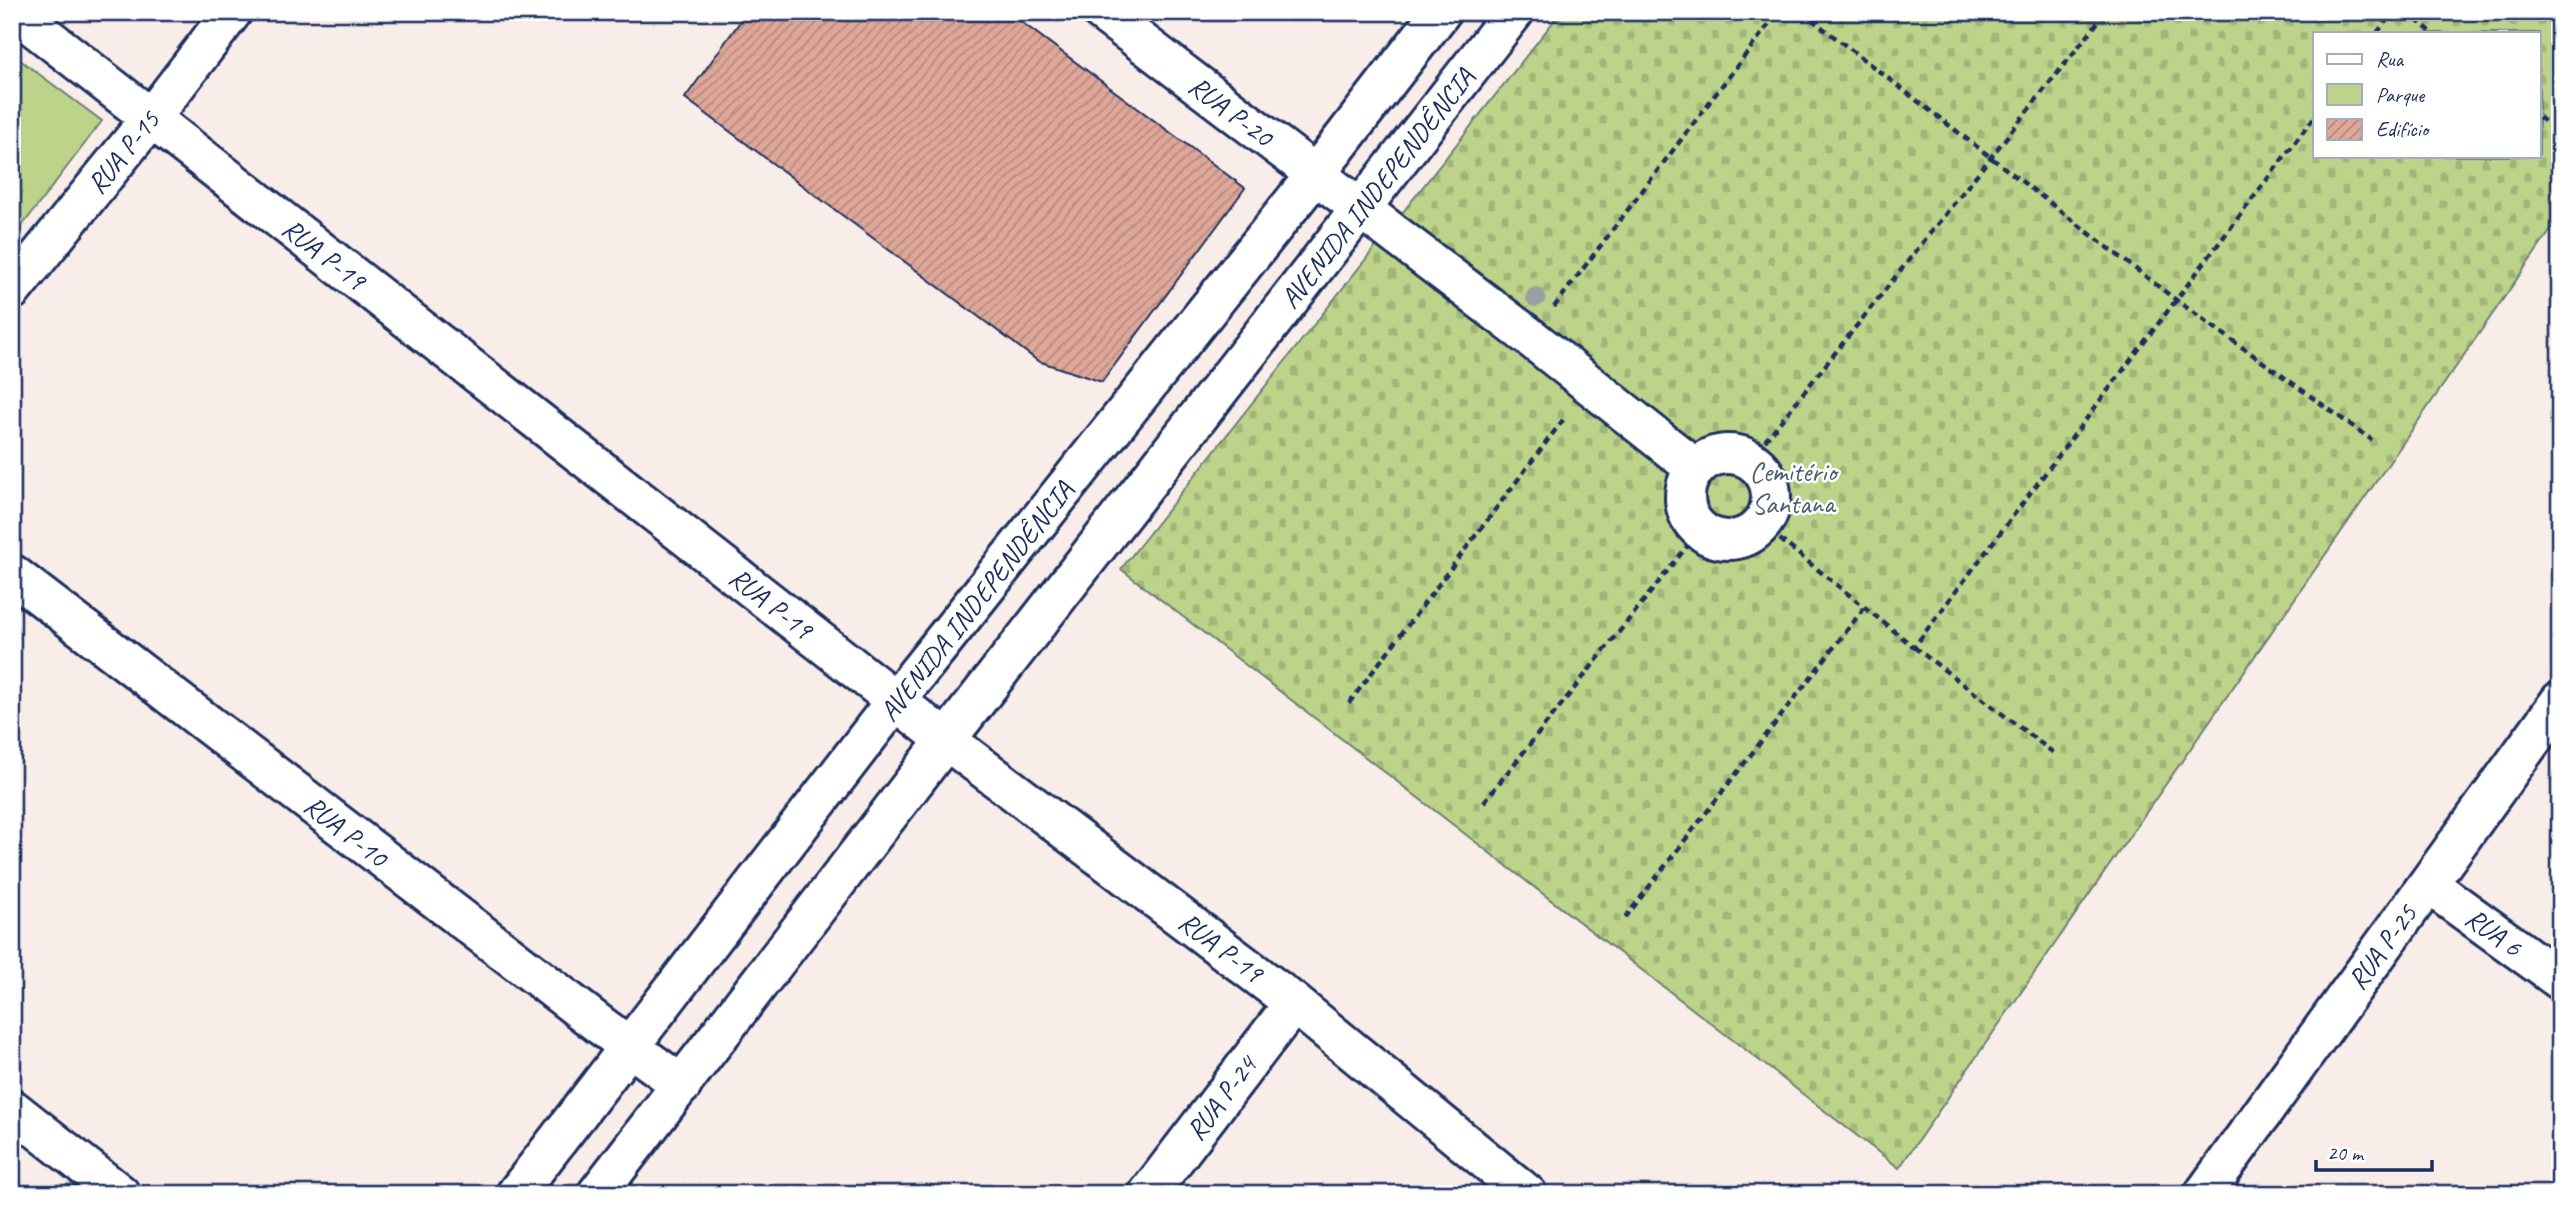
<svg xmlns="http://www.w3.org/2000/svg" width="2572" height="1206" font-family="Caveat,sans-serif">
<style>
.cemetery{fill:url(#cemetery-stones);stroke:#6c8174;stroke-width:2;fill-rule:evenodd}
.park{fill:#bcd389;stroke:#6c8174;stroke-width:2}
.building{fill:url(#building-hatch);stroke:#1b2f5e;stroke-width:2}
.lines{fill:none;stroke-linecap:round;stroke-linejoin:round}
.minor-casing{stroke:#1b2f5e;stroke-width:44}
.major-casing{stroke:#1b2f5e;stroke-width:44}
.path{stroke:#1b2f5e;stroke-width:4.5;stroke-dasharray:7 5;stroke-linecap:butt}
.minor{stroke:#fff;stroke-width:38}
.major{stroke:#fff;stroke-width:38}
.tree{fill:#999fa4}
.labels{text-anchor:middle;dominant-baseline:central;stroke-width:5;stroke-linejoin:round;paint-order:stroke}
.street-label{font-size:28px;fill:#1b2f5e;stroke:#fff}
.park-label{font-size:28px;fill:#4b606b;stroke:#fff}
</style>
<defs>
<pattern id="cemetery-stones" width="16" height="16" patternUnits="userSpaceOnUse" patternTransform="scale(1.75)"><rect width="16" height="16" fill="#bcd389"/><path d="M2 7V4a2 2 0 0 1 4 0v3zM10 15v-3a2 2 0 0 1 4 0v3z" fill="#a1b579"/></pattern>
<pattern id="building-hatch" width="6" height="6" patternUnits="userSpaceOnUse" patternTransform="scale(1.75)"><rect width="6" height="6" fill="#dfa798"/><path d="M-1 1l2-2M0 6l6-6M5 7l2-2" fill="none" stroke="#b4887f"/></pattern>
</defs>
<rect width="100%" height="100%" fill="#f9edea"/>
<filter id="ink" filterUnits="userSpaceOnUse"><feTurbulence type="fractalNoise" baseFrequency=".0143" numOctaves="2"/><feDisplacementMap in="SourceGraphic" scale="14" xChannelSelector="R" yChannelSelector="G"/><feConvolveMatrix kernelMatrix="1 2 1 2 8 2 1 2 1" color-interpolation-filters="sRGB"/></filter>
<g filter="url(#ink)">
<path class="cemetery" d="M 1561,12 L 2560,12 L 2560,217 L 1899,1168 L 1121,569 ZM 2315,33 L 2539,33 L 2539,156 L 2315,156 Z"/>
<path class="park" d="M 12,54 L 102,121 L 12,239 Z"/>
<path class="building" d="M 747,12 L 1008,12 L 1245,188 L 1102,382 L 1038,361 L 685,98 Z"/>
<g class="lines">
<g class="minor-casing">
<path id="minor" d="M 15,12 L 946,740 L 1294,1003 L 1527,1194
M 1102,12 L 1531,338 L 1696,469
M 12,290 L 151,118 L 232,12
M1685 497a43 43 0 1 1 86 0a43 43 0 1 1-86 0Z
M 12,574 L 600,1025 L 682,1085
M 2428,884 L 2560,980
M 12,1109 L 120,1194
M 1148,1194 L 1294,1003
M 2204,1194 L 2560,701"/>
</g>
<g class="major-casing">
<path id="major" d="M 516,1194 L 896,700 L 1315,175 L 1441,12
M 597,1194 L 946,740 L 1514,12"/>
</g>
<path class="path" d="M 1802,12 L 2176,300 L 2372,440
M 2406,12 L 2433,33
M 2377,33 L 2393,12
M 2539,117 L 2560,133
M 1554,307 L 1778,12
M 1750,460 L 2106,12
M 1761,524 L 1914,647 L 2315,116
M 1914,647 L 2055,754
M 1349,703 L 1566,416
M 1484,802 L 1700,530
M 1625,918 L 1865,607"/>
<use href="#minor" class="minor"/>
<use href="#major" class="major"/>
</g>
<circle class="tree" cx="1536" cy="297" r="10"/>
</g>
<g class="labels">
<g class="street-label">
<text transform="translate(1231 111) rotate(37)">RUA P-20</text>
<text transform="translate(123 152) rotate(-51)">RUA P-15</text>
<text transform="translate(1377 188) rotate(-52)">AVENIDA INDEPENDÊNCIA</text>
<text transform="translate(324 254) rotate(38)">RUA P-19</text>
<text transform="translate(976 601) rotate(-52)">AVENIDA INDEPENDÊNCIA</text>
<text transform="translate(771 603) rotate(38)">RUA P-19</text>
<text transform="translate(346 831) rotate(38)">RUA P-10</text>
<text transform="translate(2494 932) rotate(36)">RUA 6</text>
<text transform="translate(1221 947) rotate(37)">RUA P-19</text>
<text transform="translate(2382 947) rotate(-54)">RUA P-25</text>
<text transform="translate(1221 1098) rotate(-53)">RUA P-24</text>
</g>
<g class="park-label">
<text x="1793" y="471">Cemitério<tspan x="1793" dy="32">Santana</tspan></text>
</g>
</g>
<rect width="2572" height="1206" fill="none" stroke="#fff" stroke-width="42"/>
<rect x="21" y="21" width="2530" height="1164" fill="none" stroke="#1b2f5e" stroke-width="2.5" filter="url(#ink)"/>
<rect x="2313" y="32" width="228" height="126" fill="#ffffff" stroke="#a4acbf" stroke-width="2"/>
<rect x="2327" y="54" width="35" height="10" fill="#ffffff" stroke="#a4acbf" stroke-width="2"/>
<text x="2376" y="66" font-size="21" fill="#1b2f5e">Rua</text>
<rect x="2327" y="84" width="35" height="21" fill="#bcd389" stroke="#a4acbf" stroke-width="2"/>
<text x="2376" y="102" font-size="21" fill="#1b2f5e">Parque</text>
<rect x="2327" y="119" width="35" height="21" fill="url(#building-hatch)" stroke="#a4acbf" stroke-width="2"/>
<text x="2376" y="136" font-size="21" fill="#1b2f5e">Edifício</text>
<path d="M2316 1160v10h116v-10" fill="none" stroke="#1b2f5e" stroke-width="3.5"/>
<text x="2327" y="1160" font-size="21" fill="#1b2f5e" stroke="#ffffff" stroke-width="5" paint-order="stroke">20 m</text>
</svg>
